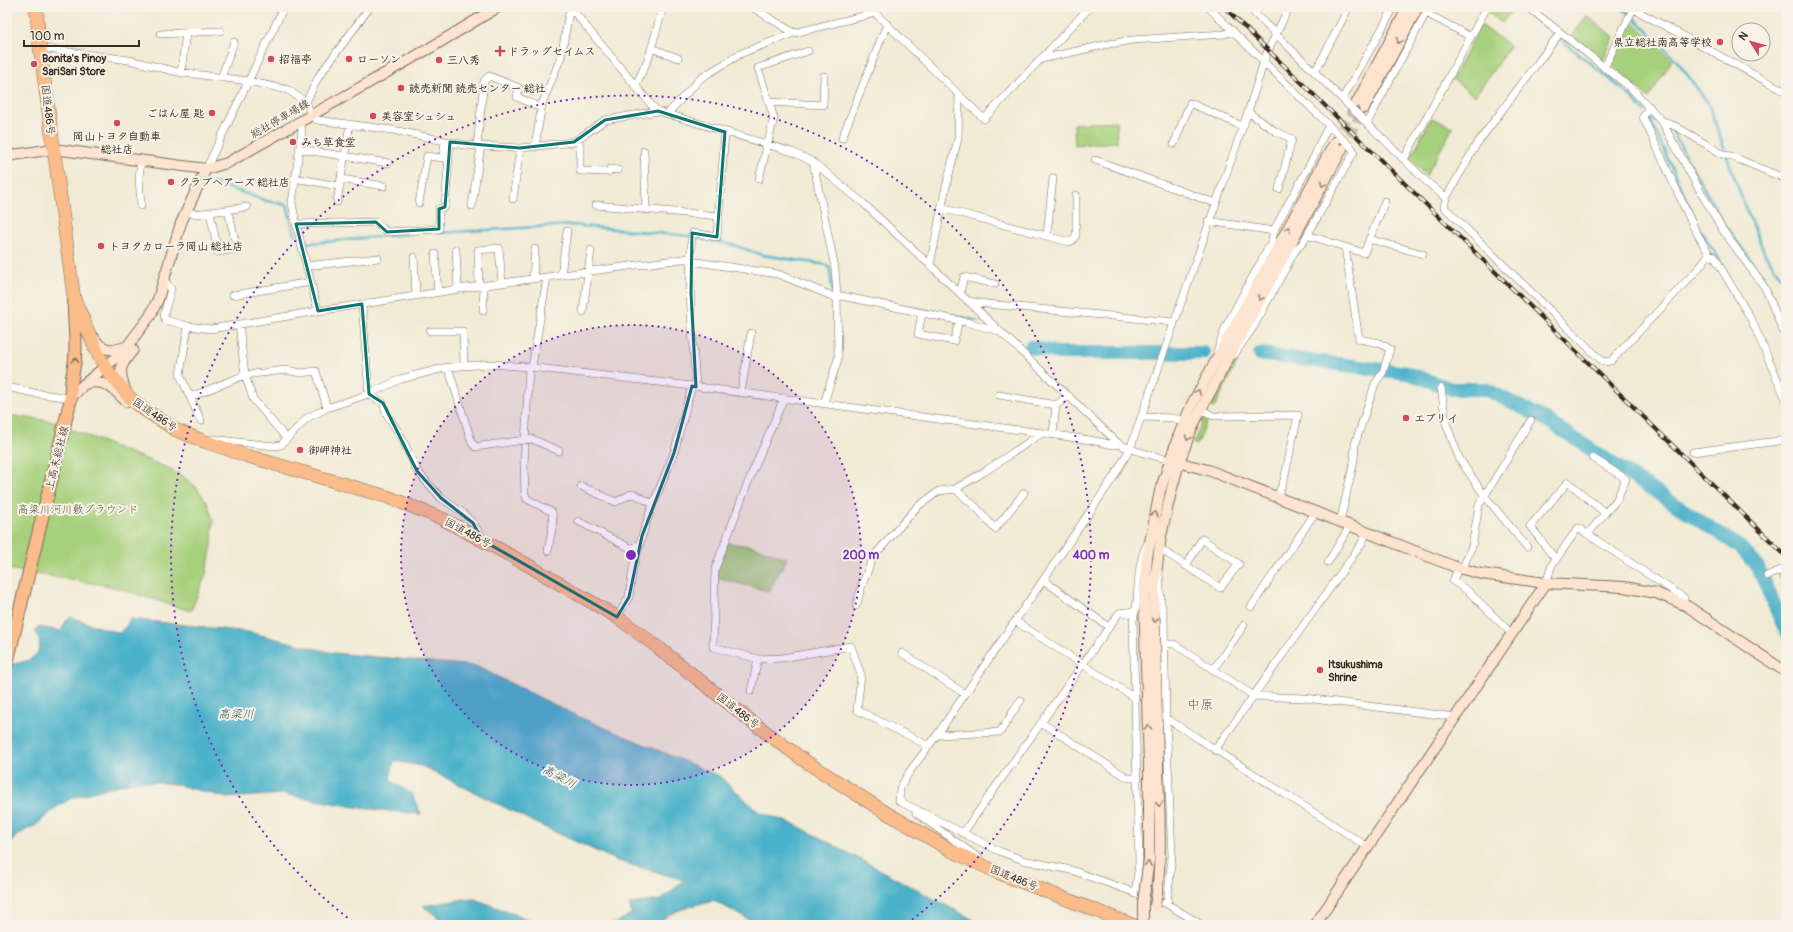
<svg xmlns="http://www.w3.org/2000/svg" width="1793" height="932" font-family="Pangolin,'Klee One',sans-serif">
<style>
.green{fill:#a6d07c;stroke:#707d4d}
.water{fill:#4ab1c9;stroke:#426e74}
.lines{fill:none;stroke-linecap:round;stroke-linejoin:round}
.stream{stroke:#4ab1c9;stroke-width:2.5}
.river{stroke:#4ab1c9;stroke-width:14}
.street-tunnel{stroke:#cdc4b0;stroke-width:7;stroke-dasharray:7 3.5;stroke-linecap:butt}
.secondary-tunnel{stroke:#cdc4b0;stroke-width:10;stroke-dasharray:10 5;stroke-linecap:butt}
.street-casing{stroke:#7b6d5e;stroke-width:8}
.secondary-casing{stroke:#7b6d5e;stroke-width:12}
.primary-casing{stroke:#7b6d5e;stroke-width:14}
.highway-casing{stroke:#7b6d5e;stroke-width:14}
.street{stroke:#fff;stroke-width:7}
.secondary{stroke:#fde4d0;stroke-width:10}
.primary{stroke:#f9bc8a;stroke-width:12}
.highway{stroke:#f9bc8a;stroke-width:13}
.rail-casing{stroke:#3b2a1e;stroke-width:4}
.rail{stroke:#f7f3e8;stroke-width:2.5;stroke-dasharray:8;stroke-linecap:butt}
.secondary-bridge-casing{stroke:#7b6d5e;stroke-width:12;stroke-linecap:butt}
.secondary-bridge{stroke:#fde4d0;stroke-width:10}
.oneway{stroke:#9c8777}
.oneway2{stroke:#906c4f}
.marked{fill:none;stroke:#0f766e;stroke-width:3;stroke-linejoin:round}
.ring{fill:none;stroke:#7b2cbf;stroke-width:2;stroke-dasharray:2 4}
.poi-dot{fill:#d1495b;stroke:#f7f3e8;stroke-width:1.5}
.labels{text-anchor:middle;dominant-baseline:central;stroke-width:4;stroke-linejoin:round;paint-order:stroke}
.poi-label{font-size:11px;font-weight:bold;fill:#3b2a1e;stroke:#f7f3e8;text-anchor:start}
.street-label{font-size:11px;fill:#3b2a1e;stroke:#f7f3e8}
.park-label{font-size:11px;fill:#565436;stroke:#f7f3e8}
.water-label{font-size:12px;font-style:italic;fill:#40595a;stroke:#f7f3e8}
.quarter-label{font-size:13px;fill:#78513c;stroke:#f7f3e8}
.centre{fill:#7b2cbf;stroke:#f7f3e8;stroke-width:2}
.ring-label{font-size:12px;text-anchor:middle;font-weight:bold;fill:#7b2cbf;stroke:#f7f3e8;stroke-width:4;stroke-linejoin:round;paint-order:stroke}
</style>
<rect width="100%" height="100%" fill="#f7f3e8"/>
<filter id="ink" filterUnits="userSpaceOnUse"><feTurbulence type="fractalNoise" baseFrequency=".025" numOctaves="2"/><feDisplacementMap in="SourceGraphic" scale="8" xChannelSelector="R" yChannelSelector="G"/><feConvolveMatrix kernelMatrix="1 2 1 2 8 2 1 2 1" color-interpolation-filters="sRGB"/></filter>
<filter id="wash" filterUnits="userSpaceOnUse"><feTurbulence type="fractalNoise" baseFrequency=".012" numOctaves="4" result="noise"/><feDisplacementMap in="SourceGraphic" scale="16" xChannelSelector="R" yChannelSelector="G"/><feGaussianBlur stdDeviation="0.9" result="paint"/><feColorMatrix in="noise" values="0 0 0 0 0 0 0 0 0 0 0 0 0 0 0 0 0 1.4 0 .05"/><feComposite in="paint" operator="in"/></filter>
<g filter="url(#wash)">
<rect width="100%" height="100%" fill="#f1ead4"/>
<path class="green" d="M 1492,7 L 1515,7 L 1502,23 L 1489,13 Z
M 1587,16 L 1614,37 L 1603,60 L 1600,60 L 1571,37 Z
M 1631,19 L 1672,60 L 1649,98 L 1610,63 Z
M 1481,25 L 1510,46 L 1475,96 L 1452,79 Z
M 1431,118 L 1453,127 L 1426,176 L 1410,159 Z
M 1116,121 L 1117,142 L 1075,145 L 1074,124 Z
M 1234,361 L 1237,363 L 1214,408 L 1210,406 Z
M 7,415 L 50,421 L 158,464 L 181,475 L 196,487 L 207,502 L 213,520 L 212,546 L 206,574 L 191,611 L 110,586 L 7,569 Z
M 1205,417 L 1208,419 L 1197,445 L 1193,443 Z
M 725,543 L 751,546 L 787,558 L 769,591 L 718,578 L 717,568 Z"/>
<path class="water" d="M 70,617 L 93,625 L 119,633 L 126,626 L 130,619 L 248,632 L 333,653 L 476,666 L 577,716 L 719,776 L 759,812 L 796,825 L 983,925 L 759,925 L 713,900 C 693,906 672,909 657,925 L 607,925 L 614,924 L 631,914 L 630,904 L 661,900 L 684,880 L 618,861 L 542,826 L 422,766 L 394,761 L 390,780 L 412,794 L 421,814 L 360,808 L 283,794 L 227,798 L 175,784 L 140,781 L 114,786 L 72,798 L 58,806 L 35,826 L 29,828 L 14,838 L 11,844 L 7,845 L 7,664 C 28,664 49,655 35,630 L 38,627 L 61,631 L 66,621 Z
M 472,898 L 543,925 L 448,925 L 423,906 Z"/>
<g class="lines">
<path class="stream" d="M 1520,7 L 1626,92 L 1645,112
M 1620,7 L 1638,21 L 1677,61 L 1708,103 L 1745,207 L 1757,235 L 1765,254 L 1781,277 L 1786,289
M 1649,117 L 1700,230 L 1721,261
M 1649,117 L 1659,124
M 1671,129 L 1722,221 L 1765,280 L 1780,316
M 211,182 L 267,201 L 287,205 L 295,235
M 437,233 L 571,225 L 689,236 L 733,245 L 763,255 L 827,265 L 830,269 L 832,289 L 833,292
M 302,242 L 313,243 L 408,234
M 905,306 L 962,317 L 977,321"/>
<path class="river" d="M 1031,347 L 1059,353 L 1203,353
M 1260,354 L 1407,373 L 1452,389 L 1485,389 L 1543,418 L 1740,547 L 1758,567 L 1786,632"/>
</g>
</g>
<g filter="url(#ink)">
<g class="lines">
<path class="street-tunnel" d="M 1135,698 L 1166,718"/>
<path class="secondary-tunnel" d="M 1335,142 L 1357,102
M 1342,149 L 1364,108"/>
<g class="street-casing">
<path id="street" d="M 570,7 L 653,107 L 658,111 L 792,152 L 813,162 L 863,203 L 930,265 L 1119,444 L 1130,449 L 1169,460
M 752,7 L 794,33
M 869,7 L 984,119 L 1090,7
M 1208,7 L 1353,149 L 1354,152 L 1304,241 L 1295,251 L 1254,326 L 1234,355
M 1248,7 L 1427,182 L 1446,198 L 1476,145 L 1560,33
M 1528,7 L 1631,88 L 1661,120 L 1695,182 L 1722,229 L 1765,288 L 1786,338
M 1630,7 L 1786,92
M 1426,13 L 1471,37
M 160,34 L 220,31
M 40,48 L 129,60 L 178,72 L 248,81 L 288,90 L 306,102 L 311,115 L 317,120 L 393,130 L 464,145 L 520,148 L 574,142 L 605,120 L 658,111
M 651,48 L 678,58
M 1041,59 L 1104,45 L 1132,40 L 1225,34 L 1233,31
M 1604,68 L 1634,7
M 1315,72 L 1349,7
M 181,73 L 186,33
M 221,78 L 234,42
M 635,87 L 649,57 L 663,7
M 1343,98 L 1394,7
M 306,102 L 319,76 L 370,7
M 769,102 L 823,105 L 824,76
M 1248,112 L 1275,131 L 1292,139 L 1279,189
M 667,114 L 701,78 L 742,53 L 794,33 L 875,13
M 1661,120 L 1677,127 L 1724,155 L 1731,156 L 1786,179
M 299,122 L 302,130 L 292,203 L 296,224 L 318,311 L 479,286 L 690,258
M 1367,123 L 1429,7
M 842,138 L 887,24
M 576,141 L 580,145 L 580,171 L 608,172 L 610,169 L 618,170
M 1174,144 L 1190,103 L 1242,126
M 477,146 L 484,81 L 489,76 L 519,88 L 517,97 L 541,108
M 535,147 L 542,104 L 561,57 L 570,7
M 299,149 L 388,163
M 644,151 L 646,210
M 1404,159 L 1487,7
M 1095,160 L 1215,203
M 813,162 L 835,268 L 837,295 L 838,359 L 824,403
M 206,169 L 284,7
M 294,178 L 339,186
M 341,179 L 384,186
M 759,179 L 774,118 L 758,68 L 808,51
M 1446,198 L 1444,207 L 1603,362 L 1611,361 L 1699,268 L 1709,254 L 1694,228 L 1643,117 L 1649,106
M 513,199 L 520,148
M 337,202 L 350,124
M 419,203 L 427,156 L 443,158 L 445,141
M 596,205 L 719,216
M 141,206 L 139,177 L 141,161
M 472,206 L 481,146
M 941,208 L 1069,242 L 1072,241 L 1076,235 L 1076,195
M 186,212 L 196,214 L 247,207
M 210,212 L 218,252 L 237,249 L 228,210
M 1208,221 L 1274,231
M 296,224 L 376,222 L 387,232 L 439,229 L 439,209 L 445,207 L 450,142
M 1047,235 L 1053,178
M 1307,235 L 1364,253 L 1385,201
M 1369,239 L 1423,254
M 456,250 L 458,289
M 435,254 L 438,292
M 1709,254 L 1714,256 L 1752,321 L 1786,399
M 414,257 L 416,295
M 690,261 L 778,274 L 837,298
M 930,265 L 946,186 L 958,139 L 959,95
M 306,266 L 378,258
M 561,275 L 567,231
M 533,279 L 535,249
M 164,280 L 171,289 L 164,314 L 165,320 L 188,326 L 211,329 L 318,311
M 479,286 L 478,250 L 499,248 L 502,283
M 960,293 L 964,277 L 995,284
M 233,295 L 311,282
M 837,295 L 966,322 L 999,331
M 968,301 L 987,304 L 1174,322
M 362,304 L 369,394
M 483,311 L 484,285
M 583,312 L 591,250
M 922,313 L 918,334 L 954,341 L 959,320
M 239,324 L 245,375 L 253,399 L 287,439
M 188,326 L 180,375 L 201,421
M 430,331 L 463,331 L 464,366
M 1217,352 L 1226,326 L 1271,243 L 1275,228 L 1316,153 L 1318,146 L 1329,125
M 448,367 L 472,443 L 475,447 L 532,439 L 559,451
M 529,367 L 524,465 L 525,494 L 527,499 L 552,512 L 553,523 L 548,551
M 532,367 L 547,277
M 7,387 L 34,393 L 71,398
M 696,387 C 693,337 687,285 692,235 L 693,233 L 717,237 L 725,132
M 1441,388 L 1446,423 L 1459,458 L 1484,495 L 1527,547
M 741,393 L 751,333
M 369,394 L 383,403 L 387,415 L 401,436 L 417,471 L 441,498 L 463,513 L 473,523 L 480,534 L 482,539
M 999,395 L 1056,405
M 190,397 L 245,375 L 286,370 L 301,373 L 316,371 L 327,408
M 784,398 L 747,485 L 715,569 L 713,647 L 758,659 L 782,658 L 851,646 L 861,675 L 857,710 L 929,746
M 1201,409 L 1213,416 L 1298,415 L 1284,480 L 1277,498
M 1142,417 L 1173,418 L 1184,421
M 1053,434 L 1056,405 L 1069,396
M 211,439 L 274,446 L 281,445 L 307,418 L 327,408 L 369,394 L 401,379 L 448,367 L 491,364 L 529,367 L 692,386 L 1042,433 L 1090,440 L 1114,445 L 1119,444
M 1693,452 L 1786,440
M 1593,458 L 1626,479 L 1616,501 L 1605,513
M 581,486 L 616,502 L 631,494 L 636,495 L 653,504
M 955,489 L 977,508 L 995,529 L 1024,493
M 578,521 L 630,548 L 640,545
M 1340,522 L 1354,461 L 1355,444 L 1375,384 L 1383,372 L 1390,349 L 1379,343 L 1359,339 L 1345,247
M 1159,548 L 1220,588 L 1239,564 L 1202,539 L 1186,566
M 1556,560 L 1530,526 L 1568,482 L 1605,513 L 1588,534
M 1328,562 L 1350,526
M 1458,568 L 1453,581 L 1468,591 L 1512,634
M 1462,570 L 1472,546 L 1479,505 L 1531,420
M 1159,573 L 1161,603 L 1164,618 L 1166,718 L 1172,856 L 1167,904
M 1767,576 L 1781,570 L 1786,582
M 1043,580 L 1109,627
M 1546,583 L 1552,565 L 1578,528 L 1684,598 L 1684,605
M 856,606 L 862,585 L 873,557 L 917,507 L 939,491 L 955,489 L 984,472 L 1042,433
M 1251,607 L 1315,513
M 617,617 L 629,597 L 633,568 L 642,536 L 651,509 L 674,453 L 692,386
M 1015,621 L 1135,698
M 1165,644 L 1174,644 L 1254,696 L 1305,698 L 1456,717
M 902,653 L 965,694
M 1213,670 L 1244,625
M 751,691 L 758,659
M 1166,718 L 1368,847
M 1042,723 L 1128,778 L 1138,778
M 937,735 L 1000,732 L 1021,700
M 1215,750 L 1362,543 L 1366,533
M 899,801 L 900,788 L 910,771 L 937,735 L 1113,478 L 1130,449 L 1248,112 L 1266,55 L 1289,7
M 899,801 L 999,851 L 1023,860 L 1071,870 L 1167,904 L 1202,925
M 916,813 L 979,858
M 963,833 L 1119,613 L 1135,611
M 1135,894 L 1139,863 L 1133,620 C 1135,613 1137,605 1137,598 C 1139,579 1138,562 1147,544"/>
</g>
<g class="secondary-casing">
<path id="secondary" d="M 1357,102 L 1408,7
M 1364,108 L 1418,7
M 7,156 L 53,149 L 206,169 L 227,163 L 430,48 L 498,7
M 94,338 C 102,352 115,351 128,346
M 85,384 C 106,378 113,389 127,402
M 125,389 C 118,370 120,365 133,350
M 71,398 L 83,385 L 123,352 L 150,316 L 158,299 L 181,223 L 206,169
M 1169,460 L 1208,470 L 1458,568 L 1482,574 L 1546,583 L 1624,587 L 1656,593 L 1687,606 L 1786,672
M 1158,765 L 1154,589 L 1161,536 L 1171,492 L 1179,463 L 1190,433 L 1201,409 L 1342,149
M 1149,766 L 1144,596 L 1147,557 L 1160,491 L 1178,437 L 1192,404 L 1335,142
M 1143,925 L 1143,903
M 1315,925 L 1546,583"/>
</g>
<g class="primary-casing">
<path id="primary" d="M 7,663 L 71,398 C 69,385 74,372 75,358 C 77,338 73,318 74,298"/>
</g>
<g class="highway-casing">
<path id="highway" d="M 36,7 L 40,48 L 74,298 L 97,352 L 105,367 L 128,396 L 142,408 L 176,430 L 206,442 L 247,456 L 388,497 L 443,519 L 526,564 L 617,617 L 660,649 L 756,725 L 805,761 L 880,809 L 952,851 L 1001,874 L 1133,925"/>
</g>
<use href="#street" class="street"/>
<use href="#secondary" class="secondary"/>
<use href="#primary" class="primary"/>
<use href="#highway" class="highway"/>
<g class="rail-casing">
<path id="rail" d="M 1224,7 L 1786,556"/>
</g>
<use href="#rail" class="rail"/>
<g class="secondary-bridge-casing">
<path id="secondary-bridge" d="M 1143,903 L 1149,859 L 1149,766
M 1155,906 C 1163,859 1159,812 1158,765"/>
</g>
<use href="#secondary-bridge" class="secondary-bridge"/>
</g>
<defs><path id="oneway-chevron" d="M-2-3.5L2.5 0L-2 3.5" fill="none" stroke-width="1.6" stroke-linecap="round" stroke-linejoin="round"/></defs>
<g class="oneway">
<use href="#oneway-chevron" transform="translate(1399 41) rotate(118)"/>
<use href="#oneway-chevron" transform="translate(1323 184) rotate(118)"/>
<use href="#oneway-chevron" transform="translate(1288 229) rotate(-62)"/>
<use href="#oneway-chevron" transform="translate(1260 298) rotate(119)"/>
<use href="#oneway-chevron" transform="translate(1198 392) rotate(-62)"/>
<use href="#oneway-chevron" transform="translate(1188 438) rotate(110)"/>
<use href="#oneway-chevron" transform="translate(1155 514) rotate(-78)"/>
<use href="#oneway-chevron" transform="translate(1155 620) rotate(89)"/>
<use href="#oneway-chevron" transform="translate(1148 727) rotate(-91)"/>
<use href="#oneway-chevron" transform="translate(1159 804) rotate(88)"/>
<use href="#oneway-chevron" transform="translate(1148 864) rotate(-86)"/>
</g>
<use class="oneway2" href="#oneway-chevron" transform="translate(75 360) rotate(-85)"/>
</g>
<path class="marked" d="M 658,111 L 725,132 L 717,237 L 692,233 L 691,293 L 696,387 L 692,386 L 674,453 L 642,536 L 629,597 L 617,617 L 482,540 L 473,523 L 441,498 L 417,471 L 383,403 L 369,394 L 362,304 L 318,311 L 296,224 L 376,222 L 387,232 L 439,229 L 439,209 L 445,207 L 450,142 L 520,148 L 574,142 L 605,120 Z"/>
<circle cx="631" cy="555" r="230" fill="#7b2cbf" fill-opacity=".12"/>
<g class="ring">
<circle cx="631" cy="555" r="230"/>
<path d="M357 925A460 460 0 1 1 905 925"/>
</g>
<g class="poi-dot">
<circle cx="1720" cy="42" r="4"/>
<path d="M498 45h4v4h4v4h-4v4h-4v-4h-4v-4h4z"/>
<circle cx="271" cy="59" r="4"/>
<circle cx="349" cy="59" r="4"/>
<circle cx="439" cy="60" r="4"/>
<circle cx="34" cy="64" r="4"/>
<circle cx="401" cy="88" r="4"/>
<circle cx="212" cy="113" r="4"/>
<circle cx="373" cy="116" r="4"/>
<circle cx="117" cy="123" r="4"/>
<circle cx="293" cy="142" r="4"/>
<circle cx="171" cy="182" r="4"/>
<circle cx="101" cy="246" r="4"/>
<circle cx="1406" cy="418" r="4"/>
<circle cx="300" cy="450" r="4"/>
<circle cx="1320" cy="670" r="4"/>
</g>
<g class="labels">
<g class="poi-label">
<text x="1712" y="42" text-anchor="end">県立総社南高等学校</text>
<text x="508" y="51">ドラッグセイムス</text>
<text x="42" y="58">Bonita's Pinoy<tspan x="42" dy="13">SariSari Store</tspan></text>
<text x="279" y="59">招福亭</text>
<text x="357" y="59">ローソン</text>
<text x="447" y="60">三八秀</text>
<text x="409" y="88">読売新聞 読売センター 総社</text>
<text x="204" y="113" text-anchor="end">ごはん屋 匙</text>
<text x="381" y="116">美容室シュシュ</text>
<text x="117" y="136" text-anchor="middle">岡山トヨタ自動車<tspan x="117" dy="13">総社店</tspan></text>
<text x="301" y="142">みち草食堂</text>
<text x="179" y="182">クラブヘアーズ 総社店</text>
<text x="109" y="246">トヨタカローラ岡山 総社店</text>
<text x="1414" y="418">エブリイ</text>
<text x="308" y="450">御岬神社</text>
<text x="1328" y="664">Itsukushima<tspan x="1328" dy="13">Shrine</tspan></text>
</g>
<g class="street-label">
<text transform="translate(48 110) rotate(83)">国道486号</text>
<text transform="translate(280 119) rotate(-30)">総社停車場線</text>
<text transform="translate(155 415) rotate(34)">国道486号</text>
<text transform="translate(57 458) rotate(-76)">上高末総社線</text>
<text transform="translate(468 533) rotate(28)">国道486号</text>
<text transform="translate(738 711) rotate(38)">国道486号</text>
<text transform="translate(1014 878) rotate(22)">国道486号</text>
</g>
<g class="park-label">
<text x="78" y="509">高梁川河川敷グラウンド</text>
</g>
<g class="water-label">
<text x="236" y="714">高梁川</text>
<text transform="translate(559 777) rotate(28)">高梁川</text>
</g>
<g class="quarter-label">
<text x="1200" y="705">中原</text>
</g>
</g>
<circle cx="631" cy="555" r="6" class="centre"/>
<g class="ring-label">
<text x="861" y="559">200 m</text>
<text x="1091" y="559">400 m</text>
</g>
<rect width="1793" height="932" fill="none" stroke="#f7f3e8" stroke-width="24"/>
<g transform="translate(1751 42) rotate(307)"><circle r="19" fill="#f7f3e8" stroke="#aca397"/>
<path d="M0-3L7 15L0 10L-7 15Z" fill="#d1495b"/>
<text y="-6" font-size="11" font-weight="bold" text-anchor="middle" fill="#3b2a1e">N</text>
</g>
<path d="M24 40v6h115v-6" fill="none" stroke="#3b2a1e" stroke-width="2"/>
<text x="30" y="40" font-size="12" fill="#3b2a1e" stroke="#f7f3e8" stroke-width="3" paint-order="stroke">100 m</text>
</svg>
